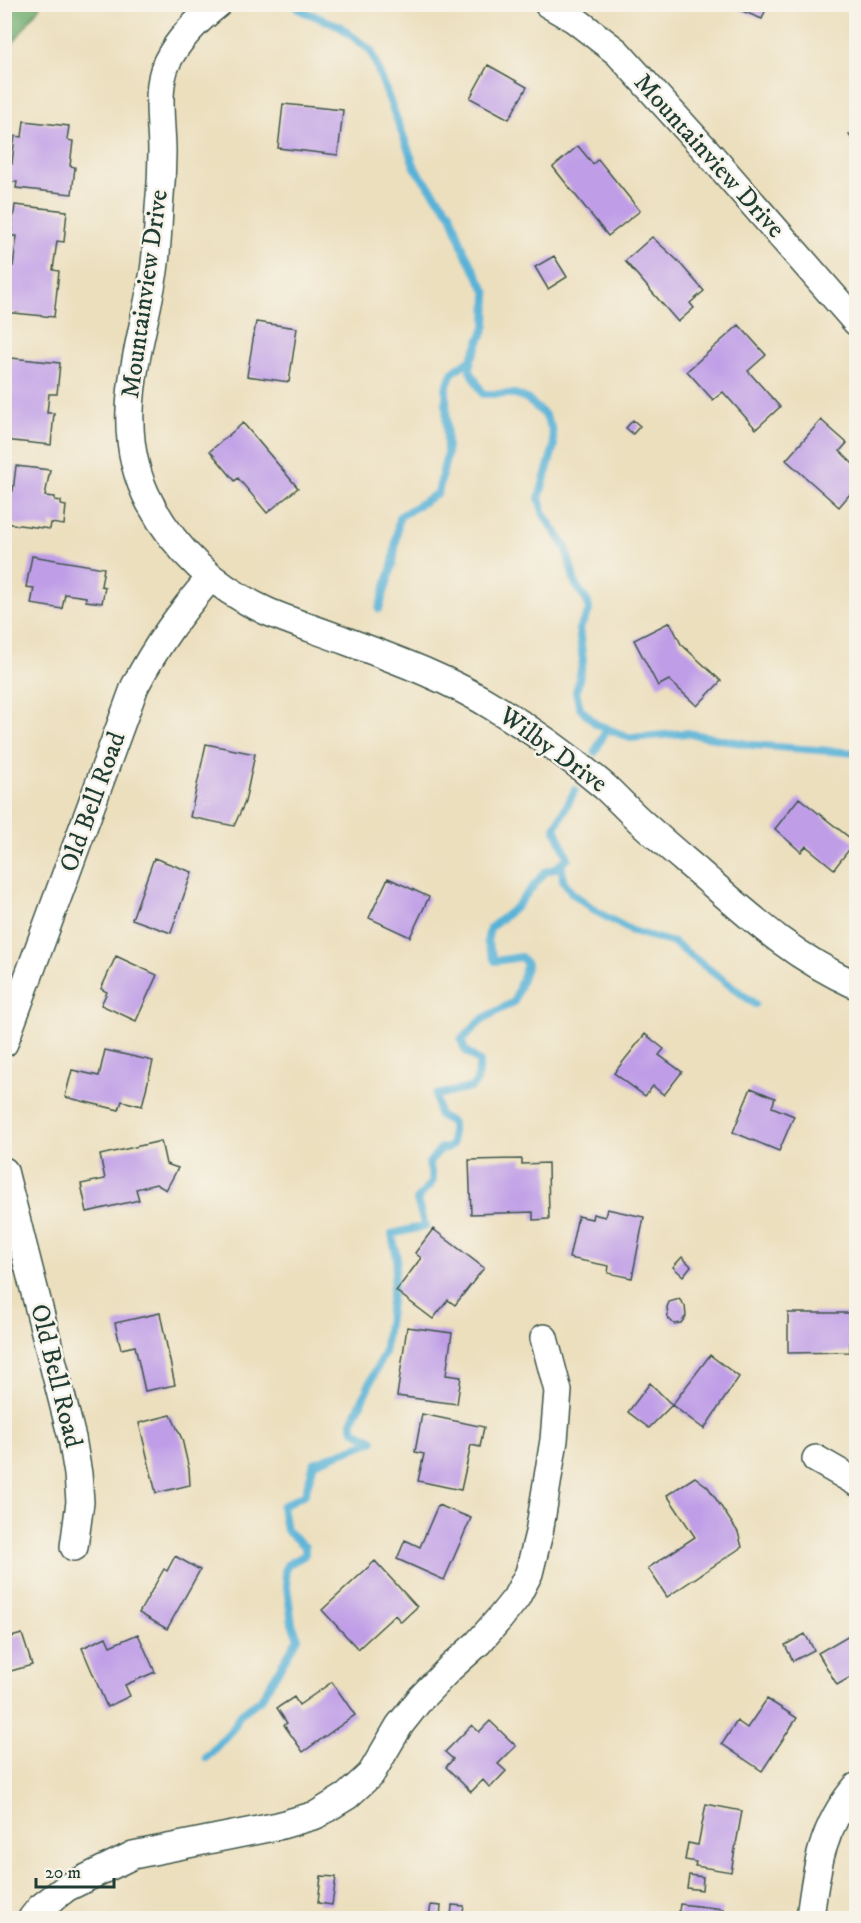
<svg xmlns="http://www.w3.org/2000/svg" width="861" height="1923" font-family="'IM FELL DW Pica',serif">
<style>
.forest{fill:#6eac6d;stroke:#467450;stroke-width:1.5}
.lines{fill:none;stroke-linecap:round;stroke-linejoin:round}
.stream{stroke:#59b2d7;stroke-width:8}
.building{fill:#bf9ee7}
.minor-casing{stroke:#3e5549;stroke-width:30}
.minor{stroke:#fff;stroke-width:27}
.labels{text-anchor:middle;dominant-baseline:central;stroke-width:5;stroke-linejoin:round;paint-order:stroke}
.street-label{font-size:26px;fill:#1f3d34;stroke:#f7f3e8}
</style>
<rect width="100%" height="100%" fill="#f7f3e8"/>
<filter id="ink" filterUnits="userSpaceOnUse"><feTurbulence type="fractalNoise" baseFrequency=".0167" numOctaves="2"/><feDisplacementMap in="SourceGraphic" scale="12" xChannelSelector="R" yChannelSelector="G"/><feConvolveMatrix kernelMatrix="1 2 1 2 8 2 1 2 1" color-interpolation-filters="sRGB"/></filter>
<filter id="wash" filterUnits="userSpaceOnUse"><feTurbulence type="fractalNoise" baseFrequency=".008" numOctaves="4" result="noise"/><feDisplacementMap in="SourceGraphic" scale="24" xChannelSelector="R" yChannelSelector="G"/><feGaussianBlur stdDeviation="1.35" result="paint"/><feColorMatrix in="noise" values="0 0 0 0 0 0 0 0 0 0 0 0 0 0 0 0 0 1.4 0 .05"/><feComposite in="paint" operator="in"/></filter>
<g filter="url(#wash)">
<rect width="100%" height="100%" fill="#ecdfbe"/>
<path class="forest" d="M 5,4 L 41,5 L 5,54 L 4,5 Z"/>
<g class="lines">
<path class="stream" d="M 294,4 L 300,10 L 339,26 L 371,51 L 416,170 L 451,214 L 464,251 L 487,293 L 486,325 L 476,349 L 471,359 L 452,373 L 446,388 L 447,454 L 438,493 L 399,517 L 393,563 L 379,609
M 471,359 L 470,371 L 483,394 L 515,394 L 527,399 L 545,415 L 552,429 L 554,446 L 539,498 L 544,515 L 566,548 L 575,583 L 588,603 L 589,611 L 579,629 L 583,661 L 576,692 L 580,708 L 596,724 L 630,738 L 687,733 L 752,745 L 856,753
M 595,752 L 607,728
M 556,868 L 562,867 L 563,880 L 572,893 L 599,913 L 632,931 L 674,943 L 755,1004
M 206,1758 L 235,1726 L 239,1715 L 261,1699 L 298,1638 L 292,1624 L 285,1572 L 287,1565 L 305,1555 L 305,1547 L 286,1530 L 282,1506 L 305,1494 L 314,1463 L 373,1441 L 354,1430 L 352,1422 L 384,1353 L 397,1259 L 392,1234 L 425,1226 L 417,1200 L 433,1181 L 429,1163 L 441,1148 L 447,1149 L 452,1144 L 452,1123 L 439,1115 L 436,1095 L 471,1088 L 477,1081 L 480,1062 L 465,1050 L 461,1040 L 484,1018 L 514,1002 L 527,964 L 521,957 L 495,961 L 487,942 L 490,928 L 515,908 L 545,872 L 556,868 L 568,858 L 555,828 L 575,790"/>
</g>
<g id="blocks">
<path class="building" d="M 725,4 L 768,4 L 762,19 Z
M 488,65 L 527,87 L 509,119 L 470,98 Z
M 283,104 L 343,110 L 338,155 L 278,148 Z
M 24,121 L 69,126 L 67,140 L 73,141 L 70,166 L 75,167 L 72,194 L 16,188 L 17,182 L 4,182 L 5,163 L 12,164 L 15,136 L 22,137 Z
M 856,129 L 856,145 L 849,135 Z
M 578,146 L 593,164 L 598,159 L 640,211 L 608,236 L 553,167 Z
M 15,205 L 67,211 L 64,242 L 57,241 L 53,270 L 59,271 L 54,317 L 4,312 L 9,265 L 13,266 L 17,236 L 11,236 Z
M 652,237 L 677,260 L 704,291 L 690,303 L 694,308 L 678,322 L 625,261 Z
M 554,256 L 567,277 L 548,289 L 535,267 Z
M 256,322 L 297,328 L 289,382 L 247,376 Z
M 739,325 L 766,355 L 748,371 L 780,407 L 756,429 L 723,392 L 713,400 L 687,371 Z
M 11,358 L 60,363 L 57,394 L 49,394 L 47,413 L 54,413 L 51,445 L 4,440 L 8,385 L 4,385 L 4,366 L 10,366 Z
M 633,420 L 640,426 L 633,434 L 626,428 Z
M 821,420 L 847,443 L 840,451 L 856,467 L 856,487 L 839,507 L 786,460 Z
M 243,423 L 298,488 L 267,513 L 238,478 L 235,481 L 210,451 Z
M 16,466 L 50,470 L 45,496 L 55,497 L 55,500 L 61,501 L 61,505 L 66,506 L 64,525 L 51,523 L 50,529 L 4,523 L 4,490 L 13,491 Z
M 32,556 L 104,568 L 101,586 L 105,587 L 102,603 L 86,601 L 86,597 L 65,594 L 62,609 L 31,604 L 34,588 L 26,587 Z
M 670,622 L 681,644 L 721,681 L 697,706 L 669,680 L 658,686 L 634,640 Z
M 206,744 L 255,754 L 245,802 L 234,826 L 190,817 Z
M 799,798 L 855,842 L 834,869 L 806,846 L 801,852 L 775,829 Z
M 154,858 L 192,872 L 171,933 L 132,919 Z
M 388,878 L 429,897 L 410,937 L 369,918 Z
M 116,956 L 157,975 L 136,1021 L 101,1005 L 107,992 L 101,989 Z
M 645,1034 L 664,1049 L 659,1055 L 682,1072 L 664,1095 L 653,1086 L 645,1096 L 614,1073 Z
M 105,1050 L 153,1061 L 142,1106 L 122,1101 L 119,1110 L 65,1097 L 72,1070 L 99,1076 Z
M 751,1088 L 775,1098 L 772,1107 L 794,1116 L 779,1151 L 733,1132 Z
M 161,1141 L 166,1164 L 178,1168 L 166,1190 L 156,1184 L 136,1189 L 139,1200 L 87,1212 L 81,1184 L 105,1179 L 100,1155 Z
M 522,1159 L 522,1164 L 548,1163 L 549,1219 L 533,1220 L 533,1212 L 471,1214 L 469,1160 Z
M 607,1209 L 644,1217 L 632,1278 L 608,1273 L 609,1266 L 569,1258 L 578,1216 L 592,1219 L 593,1214 L 605,1217 Z
M 433,1229 L 484,1268 L 455,1305 L 448,1300 L 433,1319 L 396,1291 L 421,1258 L 415,1253 Z
M 682,1257 L 691,1266 L 683,1276 L 673,1267 Z
M 679,1299 L 685,1306 L 686,1316 L 681,1323 L 674,1324 L 668,1318 L 667,1307 L 669,1302 Z
M 160,1313 L 175,1385 L 145,1391 L 135,1346 L 121,1349 L 115,1323 Z
M 788,1313 L 850,1313 L 850,1352 L 788,1353 Z
M 407,1327 L 452,1333 L 446,1375 L 461,1377 L 457,1404 L 397,1396 Z
M 710,1355 L 739,1377 L 704,1429 L 672,1405 Z
M 650,1383 L 672,1405 L 649,1428 L 628,1412 Z
M 422,1414 L 484,1427 L 480,1447 L 471,1445 L 461,1490 L 418,1481 L 424,1454 L 415,1452 Z
M 171,1415 L 182,1439 L 189,1469 L 190,1485 L 156,1493 L 139,1423 Z
M 695,1477 L 708,1487 L 738,1532 L 742,1547 L 667,1597 L 648,1568 L 695,1537 L 667,1495 Z
M 438,1505 L 471,1518 L 444,1580 L 397,1559 L 405,1540 L 420,1547 Z
M 175,1556 L 200,1570 L 167,1629 L 139,1613 L 164,1569 L 167,1571 Z
M 375,1561 L 417,1607 L 401,1622 L 395,1615 L 358,1649 L 322,1610 Z
M 856,1631 L 856,1674 L 837,1685 L 818,1653 Z
M 22,1634 L 32,1665 L 4,1673 L 4,1639 Z
M 138,1634 L 155,1672 L 125,1685 L 130,1696 L 107,1707 L 82,1648 L 106,1637 L 110,1646 Z
M 805,1634 L 814,1650 L 793,1661 L 785,1645 Z
M 4,1681 L 10,1697 L 4,1699 Z
M 332,1682 L 355,1715 L 303,1752 L 284,1725 L 287,1723 L 277,1708 L 294,1697 L 299,1705 Z
M 767,1699 L 797,1718 L 762,1771 L 722,1744 L 737,1721 L 747,1728 Z
M 490,1721 L 516,1746 L 498,1764 L 506,1771 L 490,1788 L 483,1780 L 471,1792 L 446,1767 L 453,1759 L 445,1752 L 472,1725 L 479,1732 Z
M 706,1804 L 742,1811 L 731,1872 L 695,1866 L 696,1862 L 685,1860 L 688,1843 L 698,1845 Z
M 689,1875 L 703,1877 L 702,1890 L 687,1888 Z
M 321,1876 L 336,1877 L 332,1905 L 318,1903 Z
M 680,1904 L 723,1909 L 721,1918 L 678,1918 Z
M 431,1905 L 441,1906 L 440,1918 L 429,1917 Z
M 452,1905 L 464,1906 L 462,1918 L 451,1918 Z"/>
</g>
</g>
<g filter="url(#ink)">
<use href="#blocks" fill-opacity="0" stroke="#3e5549" stroke-width="1.5"/>
<g class="lines">
<g class="minor-casing">
<path id="minor" d="M 218,4 C 199,19 178,40 167,62 C 155,88 162,124 162,152 C 162,171 161,189 159,208 C 158,229 157,250 154,271 C 141,350 109,426 150,503 C 176,551 216,588 266,611 C 289,621 314,629 338,638 C 392,658 448,678 497,709 C 535,732 571,758 605,787 C 617,798 628,810 640,821 C 662,841 686,861 709,881 C 758,924 796,958 856,985
M 548,4 L 574,19 L 617,52 L 713,158 L 856,322
M 4,1043 L 135,686 C 157,644 180,613 211,577
M 4,1171 L 72,1438 L 78,1474 L 80,1502 L 74,1547
M 816,1459 L 856,1482
M 32,1918 L 40,1908 L 66,1888 L 133,1855 L 278,1826 L 316,1815 L 347,1796 L 371,1774 L 399,1726 L 421,1698 L 449,1669 L 478,1643 L 500,1618 L 516,1598 L 529,1573 L 539,1533 L 554,1440 L 558,1391 L 544,1338
M 810,1918 C 816,1869 822,1826 856,1787"/>
</g>
<use href="#minor" class="minor"/>
</g>
</g>
<g class="labels">
<g class="street-label">
<text transform="translate(709 156) rotate(48)">Mountainview Drive</text>
<text transform="translate(145 294) rotate(-82)">Mountainview Drive</text>
<text transform="translate(553 750) rotate(36)">Wilby Drive</text>
<text transform="translate(93 802) rotate(-70)">Old Bell Road</text>
<text transform="translate(56 1376) rotate(76)">Old Bell Road</text>
</g>
</g>
<rect width="861" height="1923" fill="none" stroke="#f7f3e8" stroke-width="24"/>
<path d="M36 1878v9h78v-9" fill="none" stroke="#1f3d34" stroke-width="3"/>
<text x="45" y="1878" font-size="18" fill="#1f3d34" stroke="#f7f3e8" stroke-width="4.5" paint-order="stroke">20 m</text>
</svg>
